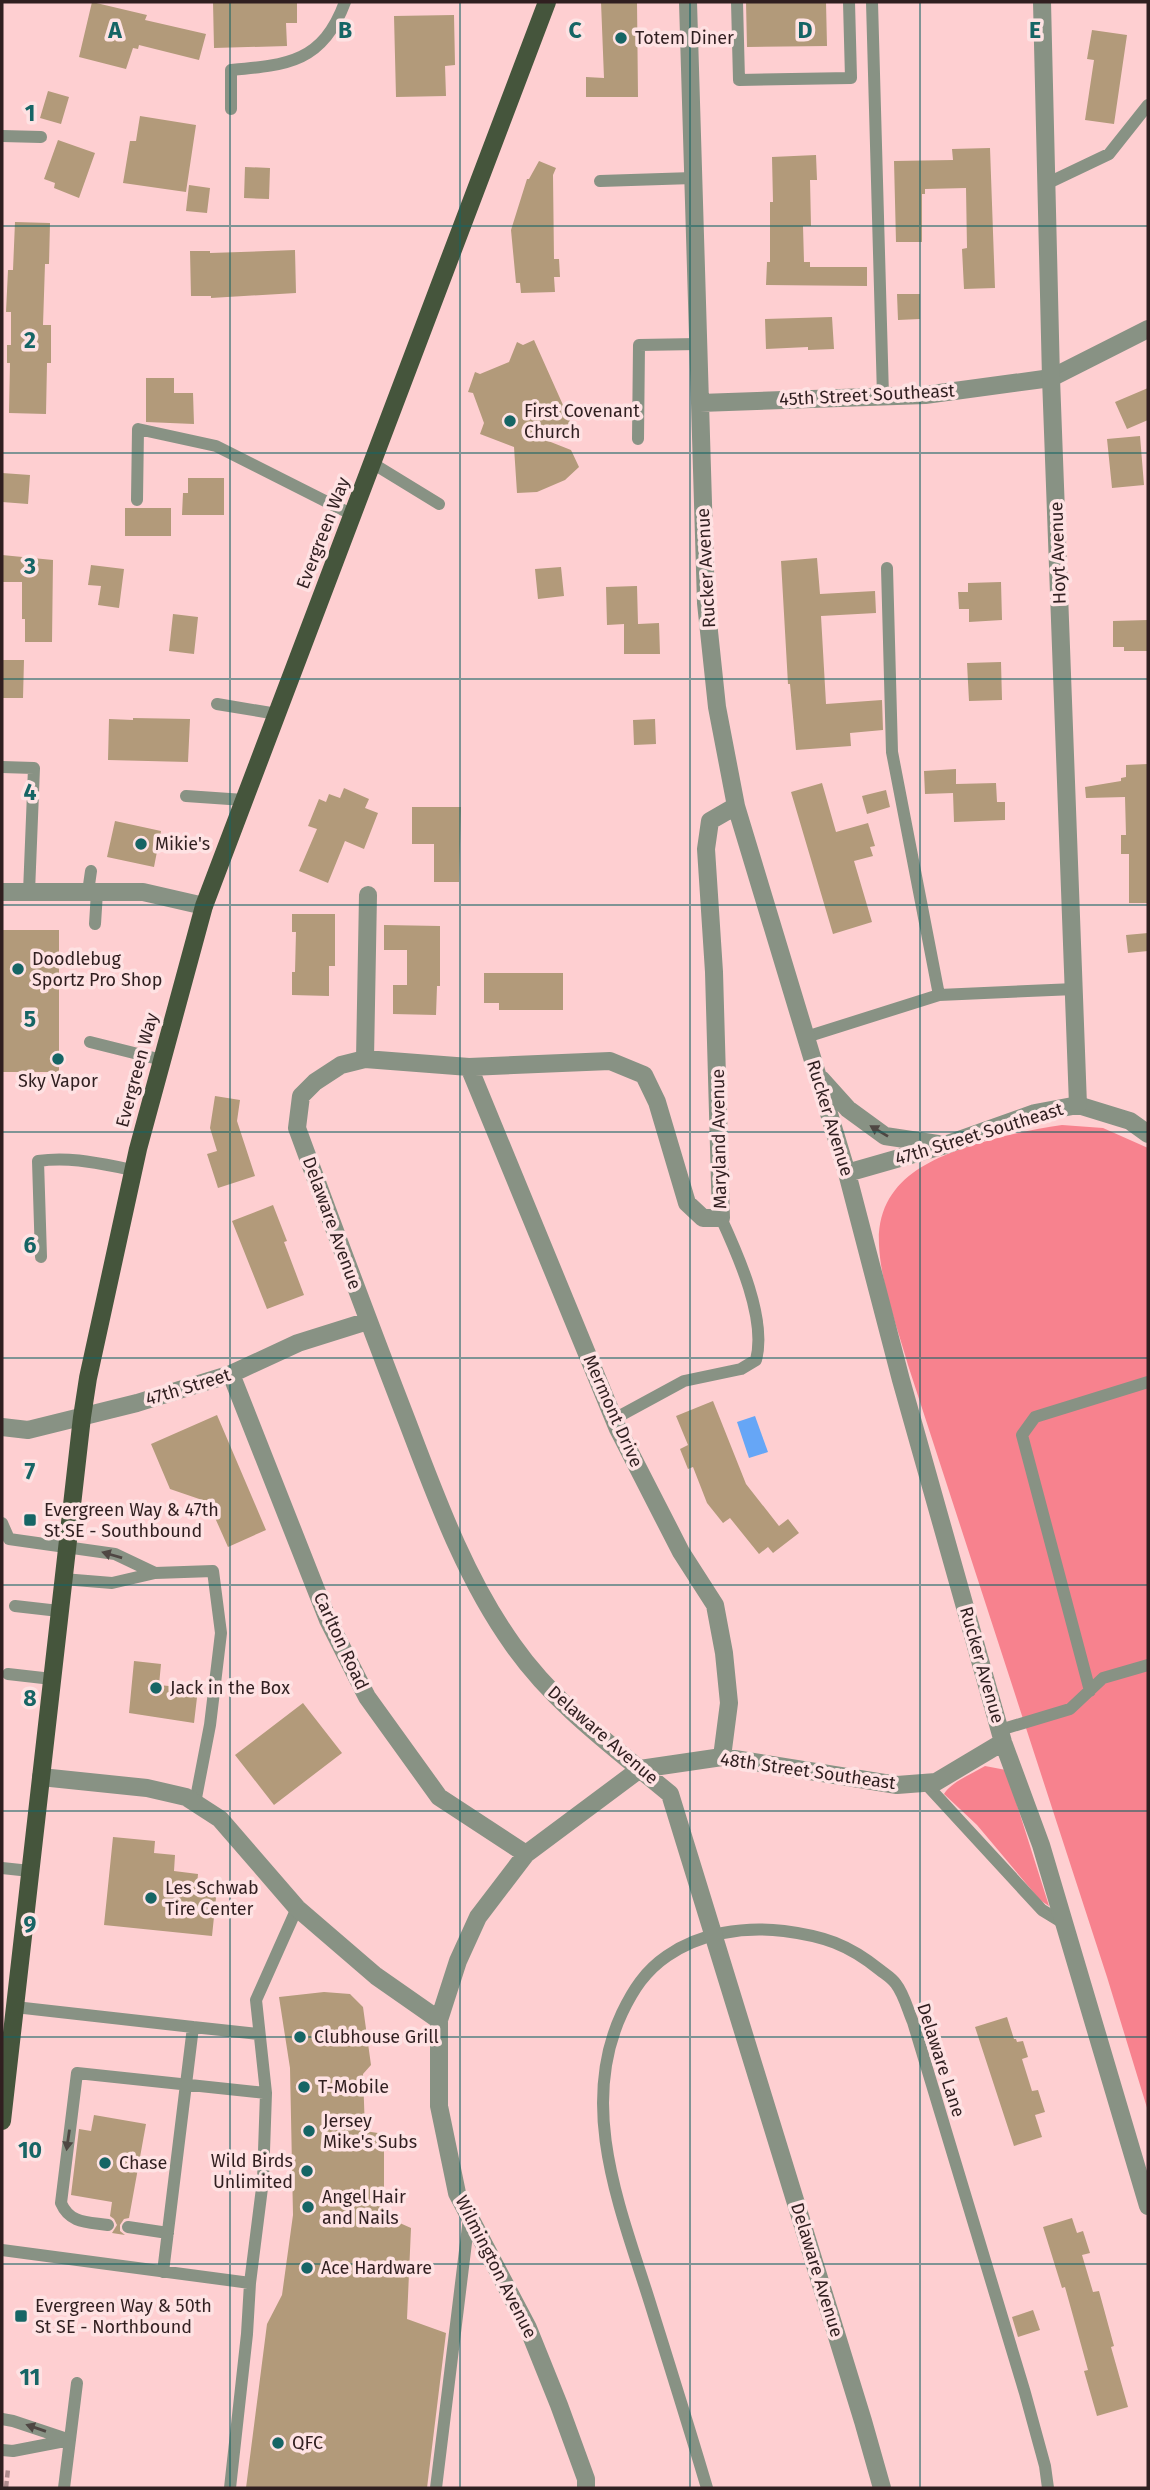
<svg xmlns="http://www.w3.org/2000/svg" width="1150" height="2490" font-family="'Fira Sans',sans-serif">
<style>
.green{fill:#f7828e}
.water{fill:#66a6f6}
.building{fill:#b29a7a}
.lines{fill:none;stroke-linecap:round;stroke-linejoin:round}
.path{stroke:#b08c8e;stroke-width:4.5;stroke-dasharray:7 3.5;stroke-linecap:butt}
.service{stroke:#889284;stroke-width:12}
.minor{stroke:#889284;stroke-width:18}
.tertiary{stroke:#889284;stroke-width:18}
.primary{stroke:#45553c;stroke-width:18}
.oneway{fill:#4f4743}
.grid{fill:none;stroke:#166565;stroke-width:2;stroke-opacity:0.55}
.poi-dot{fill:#166565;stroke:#fee2e3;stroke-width:2.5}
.labels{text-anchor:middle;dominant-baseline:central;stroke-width:7;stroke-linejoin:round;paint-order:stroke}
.poi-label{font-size:18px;fill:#301f20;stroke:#fee2e3;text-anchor:start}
.street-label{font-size:18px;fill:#301f20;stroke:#fee2e3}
.grid-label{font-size:23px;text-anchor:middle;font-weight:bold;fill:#166565;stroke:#fee2e3;stroke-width:7;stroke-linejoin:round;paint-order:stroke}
</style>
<rect width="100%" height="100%" fill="#fecfd1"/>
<path class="green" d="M 1062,1125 L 1103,1128 L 1148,1148 L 1148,2111 L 1107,1977 L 908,1365 C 897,1326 881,1285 879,1245 C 876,1175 940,1154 994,1139 C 1017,1133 1039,1128 1062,1125 Z
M 985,1766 L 1006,1770 L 1049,1906 L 1040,1900 L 977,1825 L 944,1794 C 951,1782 972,1774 985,1766 Z"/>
<path class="water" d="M 755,1416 L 768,1452 L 749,1458 L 737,1422 Z"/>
<path class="building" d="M 92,2 L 147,15 L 145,20 L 206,34 L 199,60 L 139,45 L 138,49 L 133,48 L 126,69 L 79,57 Z
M 213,2 L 297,2 L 297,23 L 286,23 L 287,46 L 214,48 Z
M 601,2 L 637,2 L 638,97 L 586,97 L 586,77 L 604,78 Z
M 746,2 L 826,2 L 827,46 L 747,47 Z
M 454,15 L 455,65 L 445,66 L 446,96 L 396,97 L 394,16 Z
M 1092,30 L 1127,35 L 1114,124 L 1085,120 L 1094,60 L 1087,59 Z
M 48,91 L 69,97 L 61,124 L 40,118 Z
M 140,116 L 196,125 L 186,192 L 123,183 L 130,141 L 136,141 Z
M 58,140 L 95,153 L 79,198 L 54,188 L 55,183 L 44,179 Z
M 990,148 L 995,288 L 964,289 L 962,249 L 967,248 L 966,188 L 925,189 L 925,194 L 922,194 L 922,242 L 896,242 L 894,161 L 953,160 L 952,149 Z
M 816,155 L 817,180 L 810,180 L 811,226 L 803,226 L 804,262 L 810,262 L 810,267 L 867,267 L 867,286 L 766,285 L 767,262 L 770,262 L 770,202 L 773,202 L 772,157 Z
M 539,161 L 556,168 L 553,175 L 554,259 L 559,259 L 560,277 L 554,277 L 555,292 L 521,293 L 520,283 L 516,283 L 511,230 L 527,179 L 529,179 Z
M 245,167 L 270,168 L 269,199 L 244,198 Z
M 189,185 L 210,188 L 207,213 L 186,211 Z
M 15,222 L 50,223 L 49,264 L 45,264 L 43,325 L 51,325 L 51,363 L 47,363 L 46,414 L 9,413 L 10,363 L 7,363 L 7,345 L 11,345 L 11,312 L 6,312 L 8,270 L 13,270 Z
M 295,250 L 296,293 L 211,298 L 211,296 L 191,296 L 190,251 L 210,251 L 210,253 Z
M 897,294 L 920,294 L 920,319 L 898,320 Z
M 832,317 L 834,349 L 808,350 L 808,347 L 766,349 L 765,319 Z
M 534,340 L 571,423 L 538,437 L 571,450 L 579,467 L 565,480 L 537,492 L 517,493 L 514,447 L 480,434 L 484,423 L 473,393 L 468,392 L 475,372 L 480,374 L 509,362 L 517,342 L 523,345 Z
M 146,378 L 174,378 L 174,393 L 193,393 L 194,424 L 146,422 Z
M 1148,388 L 1148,420 L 1127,429 L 1115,402 Z
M 1140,436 L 1144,485 L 1112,488 L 1107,439 Z
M 2,473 L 30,475 L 28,504 L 2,502 Z
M 188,478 L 224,478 L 224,515 L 182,515 L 183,493 L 188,493 Z
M 125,508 L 171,508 L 171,536 L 125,536 Z
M 2,555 L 53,560 L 52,642 L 25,642 L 25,619 L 22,619 L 22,582 L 2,582 Z
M 817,558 L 820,594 L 875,591 L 876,613 L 821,616 L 826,704 L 882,700 L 883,730 L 850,733 L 851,746 L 796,750 L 790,684 L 788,684 L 781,561 Z
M 91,565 L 124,569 L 119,608 L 98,605 L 101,586 L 88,585 Z
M 561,567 L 564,596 L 538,599 L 535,569 Z
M 1001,582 L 1002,620 L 969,622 L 969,609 L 959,609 L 958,592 L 968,592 L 968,583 Z
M 637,586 L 638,624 L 659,623 L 660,654 L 624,654 L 624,624 L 607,625 L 606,587 Z
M 173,614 L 198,617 L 194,654 L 169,651 Z
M 1148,620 L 1148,651 L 1124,651 L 1124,647 L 1113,647 L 1113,621 Z
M 2,660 L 24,660 L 23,698 L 2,698 Z
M 1001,662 L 1002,700 L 969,701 L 967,663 Z
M 133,718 L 190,719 L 188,762 L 108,760 L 109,719 L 133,720 Z
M 655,719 L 656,744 L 634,745 L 633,720 Z
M 1148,764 L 1148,903 L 1129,903 L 1129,854 L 1121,854 L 1121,835 L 1126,835 L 1125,797 L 1086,798 L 1085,787 L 1121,781 L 1121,778 L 1126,777 L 1126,765 Z
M 956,769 L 956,784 L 996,783 L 997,802 L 1005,802 L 1005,820 L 954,822 L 953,793 L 925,794 L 924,771 Z
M 822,783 L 836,832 L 868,823 L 875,846 L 870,847 L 873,856 L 854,861 L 872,922 L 833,934 L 791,792 Z
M 344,788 L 369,799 L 365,808 L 378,813 L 364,849 L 345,841 L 328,883 L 299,871 L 317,829 L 308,826 L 319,799 L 326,802 L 329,794 L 340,798 Z
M 886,790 L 890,807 L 867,814 L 862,796 Z
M 412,807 L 461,807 L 459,882 L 434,882 L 434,844 L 412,844 Z
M 115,821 L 161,831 L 154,867 L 107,857 Z
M 292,914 L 335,914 L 335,966 L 329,966 L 329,996 L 292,995 L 292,972 L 295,972 L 296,932 L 292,932 Z
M 384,925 L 440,926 L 440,986 L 437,986 L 436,1015 L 393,1014 L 393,985 L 407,985 L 407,950 L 384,950 Z
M 2,930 L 59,930 L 59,1072 L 2,1072 Z
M 1148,933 L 1148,951 L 1128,953 L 1126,935 Z
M 484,973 L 563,973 L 563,1010 L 499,1010 L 499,1003 L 484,1003 Z
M 215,1096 L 240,1100 L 237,1121 L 255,1176 L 218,1188 L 207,1154 L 217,1151 L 210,1128 Z
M 273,1205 L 287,1241 L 284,1242 L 304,1295 L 267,1309 L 232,1221 Z
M 713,1401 L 746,1484 L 779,1526 L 788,1519 L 799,1533 L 773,1553 L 768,1547 L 759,1554 L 730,1518 L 723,1523 L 707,1503 L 693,1467 L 688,1469 L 680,1449 L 688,1445 L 676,1416 Z
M 217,1415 L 266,1530 L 228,1547 L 208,1502 L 170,1489 L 151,1444 Z
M 134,1661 L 161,1664 L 159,1685 L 198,1689 L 194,1723 L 129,1713 Z
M 303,1703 L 342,1753 L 274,1805 L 235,1755 Z
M 113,1837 L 155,1841 L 154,1853 L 175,1855 L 174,1871 L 198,1874 L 197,1885 L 217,1888 L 212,1936 L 104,1925 Z
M 324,1992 L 350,1994 L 363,2007 L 371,2065 L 363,2074 L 365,2131 L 384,2134 L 384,2216 L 411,2228 L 407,2319 L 446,2333 L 427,2488 L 246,2488 L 267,2324 L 282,2295 L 293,2215 L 290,2068 L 279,1997 Z
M 1007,2017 L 1014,2039 L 1016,2039 L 1017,2042 L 1023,2041 L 1028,2057 L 1022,2059 L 1032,2091 L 1038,2090 L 1045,2112 L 1035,2115 L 1042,2137 L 1014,2146 L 975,2027 Z
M 94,2115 L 146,2124 L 129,2218 L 124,2219 L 120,2225 L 120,2231 L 125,2235 L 112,2233 L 117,2225 L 114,2219 L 110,2216 L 112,2202 L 71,2195 L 79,2129 L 91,2131 Z
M 1072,2218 L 1077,2233 L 1083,2231 L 1090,2253 L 1082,2255 L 1093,2292 L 1099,2291 L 1114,2346 L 1111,2347 L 1128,2407 L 1097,2416 L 1084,2371 L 1088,2370 L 1065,2287 L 1062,2288 L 1043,2227 Z
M 1033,2310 L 1040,2330 L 1018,2337 L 1012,2317 Z"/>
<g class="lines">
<path class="path" d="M 6,2488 L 8,2469"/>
<path class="service" d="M 737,2 L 739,80 L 851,78 L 849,2
M 872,2 L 883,396
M 231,109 L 231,70 C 288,65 323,62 345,2
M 2,136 L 41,137
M 600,181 L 693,178
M 1046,184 L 1109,154 L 1148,105
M 638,439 L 639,345 L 698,344
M 372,463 L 439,504
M 137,500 L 138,429 L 216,446 L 353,515
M 887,568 L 892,752 L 939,995
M 217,704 L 277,714
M 2,767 L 34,768 L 29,892
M 186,796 L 244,800
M 88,892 L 91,871
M 95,924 L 97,892
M 806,1037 L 939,995 L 1075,989
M 90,1042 L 162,1060
M 41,1257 L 38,1161 C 71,1156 101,1164 133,1170
M 614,1419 L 684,1381 L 741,1369 L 756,1360 C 767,1319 738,1255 721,1218
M 2,1523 L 9,1539 L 115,1554 L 155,1573
M 63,1579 L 112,1583 L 155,1573 L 213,1571 L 221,1633 L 210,1725 L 195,1803
M 15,1606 L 59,1611
M 8,1674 L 52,1679
M 1090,1691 L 1022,1435 L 1035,1417 L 1148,1382
M 1000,1730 L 1070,1709 L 1103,1678 L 1148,1665
M 925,1783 L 1042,1910 L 1065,1924
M 2,1868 L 30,1871
M 15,2007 L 193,2027
M 108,2225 C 88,2222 70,2224 61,2203 L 77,2073 L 266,2093
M 128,2227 L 168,2233
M 2,2250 L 250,2283 L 263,2180 L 266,2093 L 256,2000 L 297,1908
M 163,2272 L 193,2027 L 259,2034
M 2,2419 L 13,2421 L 70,2440
M 2,2450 L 13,2451 L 70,2440
M 64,2488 L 77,2383
M 230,2488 L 247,2334 L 250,2283
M 436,2488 L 469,2218
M 707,2488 C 689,2427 670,2367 651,2306 C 622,2212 577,2109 622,2013 C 633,1990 645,1971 667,1956 C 700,1933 744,1926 784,1931 C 823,1936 848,1944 880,1970 C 885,1974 892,1978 896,1984 C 904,1994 908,2011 913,2022 L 1025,2393 L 1045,2466 L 1048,2488"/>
<path class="minor" d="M 688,2 L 706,603 L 717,707 L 736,806 L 847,1173 L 901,1380 L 1003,1742 L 1041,1845 L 1148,2206
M 700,403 L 925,395 L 1051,378 L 1148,329
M 736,806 L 710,821 L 706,849 L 714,972 L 721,1218 L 703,1218 L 687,1203 L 657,1102 L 644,1075 L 610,1061 L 469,1067 L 365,1059 L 341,1065 L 315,1082 L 301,1096 L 297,1128 C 333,1226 369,1323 407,1421 C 436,1497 465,1578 513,1645 C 555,1705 615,1748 670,1794 L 863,2421 L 882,2488
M 2,892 L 143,892 L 204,906
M 365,1059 L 368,895
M 469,1067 L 618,1429 L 681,1552 L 715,1605 L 724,1653 L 729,1703 L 722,1757
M 821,1079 L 848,1109 L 885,1136 L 938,1144
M 847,1173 L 945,1145 L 1035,1113 L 1078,1105 L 1130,1121 L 1148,1134
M 231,1374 L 328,1620 L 367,1697 L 439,1797 L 526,1854
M 2,1427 L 28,1430 L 137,1403 L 231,1374 L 298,1343 L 368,1321
M 41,1777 L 147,1788 L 186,1797 L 220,1819 L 297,1908 L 376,1976 L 439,2020 L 439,2106 L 457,2193 L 528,2328 L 559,2405 L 586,2479 L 586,2488
M 439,2020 L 458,1961 L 478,1917 L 526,1854 L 640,1769 L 722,1757 L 897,1785 L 936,1782 L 1003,1742"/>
<path class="tertiary" d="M 1042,2 L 1051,378 L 1078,1105"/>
<path class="primary" d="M 2,2121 L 82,1417 L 88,1378 L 138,1149 L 204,906 L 547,2"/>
</g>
<defs><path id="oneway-solid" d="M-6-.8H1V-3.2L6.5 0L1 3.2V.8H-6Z" transform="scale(1.75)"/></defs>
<g class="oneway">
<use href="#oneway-solid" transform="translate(879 1131) rotate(-149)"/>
<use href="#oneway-solid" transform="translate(112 1555) rotate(-164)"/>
<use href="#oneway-solid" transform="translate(68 2140) rotate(98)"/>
<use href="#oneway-solid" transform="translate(36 2428) rotate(-161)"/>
</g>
<path class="grid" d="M 230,2 L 230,2488M 460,2 L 460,2488M 690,2 L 690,2488M 920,2 L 920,2488M 2,226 L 1148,226M 2,453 L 1148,453M 2,679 L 1148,679M 2,905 L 1148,905M 2,1132 L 1148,1132M 2,1358 L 1148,1358M 2,1585 L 1148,1585M 2,1811 L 1148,1811M 2,2037 L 1148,2037M 2,2264 L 1148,2264"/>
<g class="poi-dot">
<circle cx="621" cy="38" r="7"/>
<circle cx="510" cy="421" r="7"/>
<circle cx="141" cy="844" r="7"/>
<circle cx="18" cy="969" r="7"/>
<circle cx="58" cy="1059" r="7"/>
<rect x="23" y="1513" width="14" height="14" rx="3.5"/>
<circle cx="156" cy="1688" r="7"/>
<circle cx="151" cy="1898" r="7"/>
<circle cx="300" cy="2037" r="7"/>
<circle cx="304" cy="2087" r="7"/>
<circle cx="309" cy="2131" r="7"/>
<circle cx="105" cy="2163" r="7"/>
<circle cx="307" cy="2171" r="7"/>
<circle cx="308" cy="2207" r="7"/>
<circle cx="307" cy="2268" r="7"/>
<rect x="14" y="2309" width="14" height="14" rx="3.5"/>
<circle cx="278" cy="2443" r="7"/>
</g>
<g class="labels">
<g class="poi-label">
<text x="635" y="38">Totem Diner</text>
<text x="524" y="411">First Covenant<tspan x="524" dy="21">Church</tspan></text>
<text x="155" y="844">Mikie's</text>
<text x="32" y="959">Doodlebug<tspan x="32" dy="21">Sportz Pro Shop</tspan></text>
<text x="58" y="1081" text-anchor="middle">Sky Vapor</text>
<text x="44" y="1510">Evergreen Way &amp; 47th<tspan x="44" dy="21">St SE - Southbound</tspan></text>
<text x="170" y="1688">Jack in the Box</text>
<text x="165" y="1888">Les Schwab<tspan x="165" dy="21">Tire Center</tspan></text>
<text x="314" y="2037">Clubhouse Grill</text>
<text x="318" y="2087">T-Mobile</text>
<text x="323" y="2121">Jersey<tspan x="323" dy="21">Mike's Subs</tspan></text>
<text x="293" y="2161" text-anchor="end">Wild Birds<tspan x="293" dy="21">Unlimited</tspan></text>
<text x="119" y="2163">Chase</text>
<text x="322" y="2197">Angel Hair<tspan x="322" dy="21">and Nails</tspan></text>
<text x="321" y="2268">Ace Hardware</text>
<text x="35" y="2306">Evergreen Way &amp; 50th<tspan x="35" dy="21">St SE - Northbound</tspan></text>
<text x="292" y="2443">QFC</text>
</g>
<g class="street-label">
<text transform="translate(867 395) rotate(-3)">45th Street Southeast</text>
<text transform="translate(323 533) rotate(-69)">Evergreen Way</text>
<text transform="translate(1058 553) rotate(-92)">Hoyt Avenue</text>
<text transform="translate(706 568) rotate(-93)">Rucker Avenue</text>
<text transform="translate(137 1070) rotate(-75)">Evergreen Way</text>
<text transform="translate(830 1118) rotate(73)">Rucker Avenue</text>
<text transform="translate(979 1134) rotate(-17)">47th Street Southeast</text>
<text transform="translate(719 1139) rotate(-91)">Maryland Avenue</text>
<text transform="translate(332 1223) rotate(70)">Delaware Avenue</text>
<text transform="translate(188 1387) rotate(-17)">47th Street</text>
<text transform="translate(613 1411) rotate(66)">Mermont Drive</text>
<text transform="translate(341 1641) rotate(65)">Carlton Road</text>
<text transform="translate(982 1665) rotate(74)">Rucker Avenue</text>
<text transform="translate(603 1735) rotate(41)">Delaware Avenue</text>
<text transform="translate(808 1771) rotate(8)">48th Street Southeast</text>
<text transform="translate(941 2060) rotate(72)">Delaware Lane</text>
<text transform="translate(496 2267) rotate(63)">Wilmington Avenue</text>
<text transform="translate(817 2270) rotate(73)">Delaware Avenue</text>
</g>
</g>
<g class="grid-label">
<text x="115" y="38">A</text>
<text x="345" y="38">B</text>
<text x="575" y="38">C</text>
<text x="805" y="38">D</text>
<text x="1035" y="38">E</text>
<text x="30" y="121">1</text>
<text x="30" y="348">2</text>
<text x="30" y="574">3</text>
<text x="30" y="800">4</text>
<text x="30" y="1027">5</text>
<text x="30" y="1253">6</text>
<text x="30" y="1479">7</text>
<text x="30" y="1706">8</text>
<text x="30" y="1932">9</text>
<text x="30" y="2158">10</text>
<text x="30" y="2385">11</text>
</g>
<rect width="1150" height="2490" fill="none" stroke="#301f20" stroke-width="7"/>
</svg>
